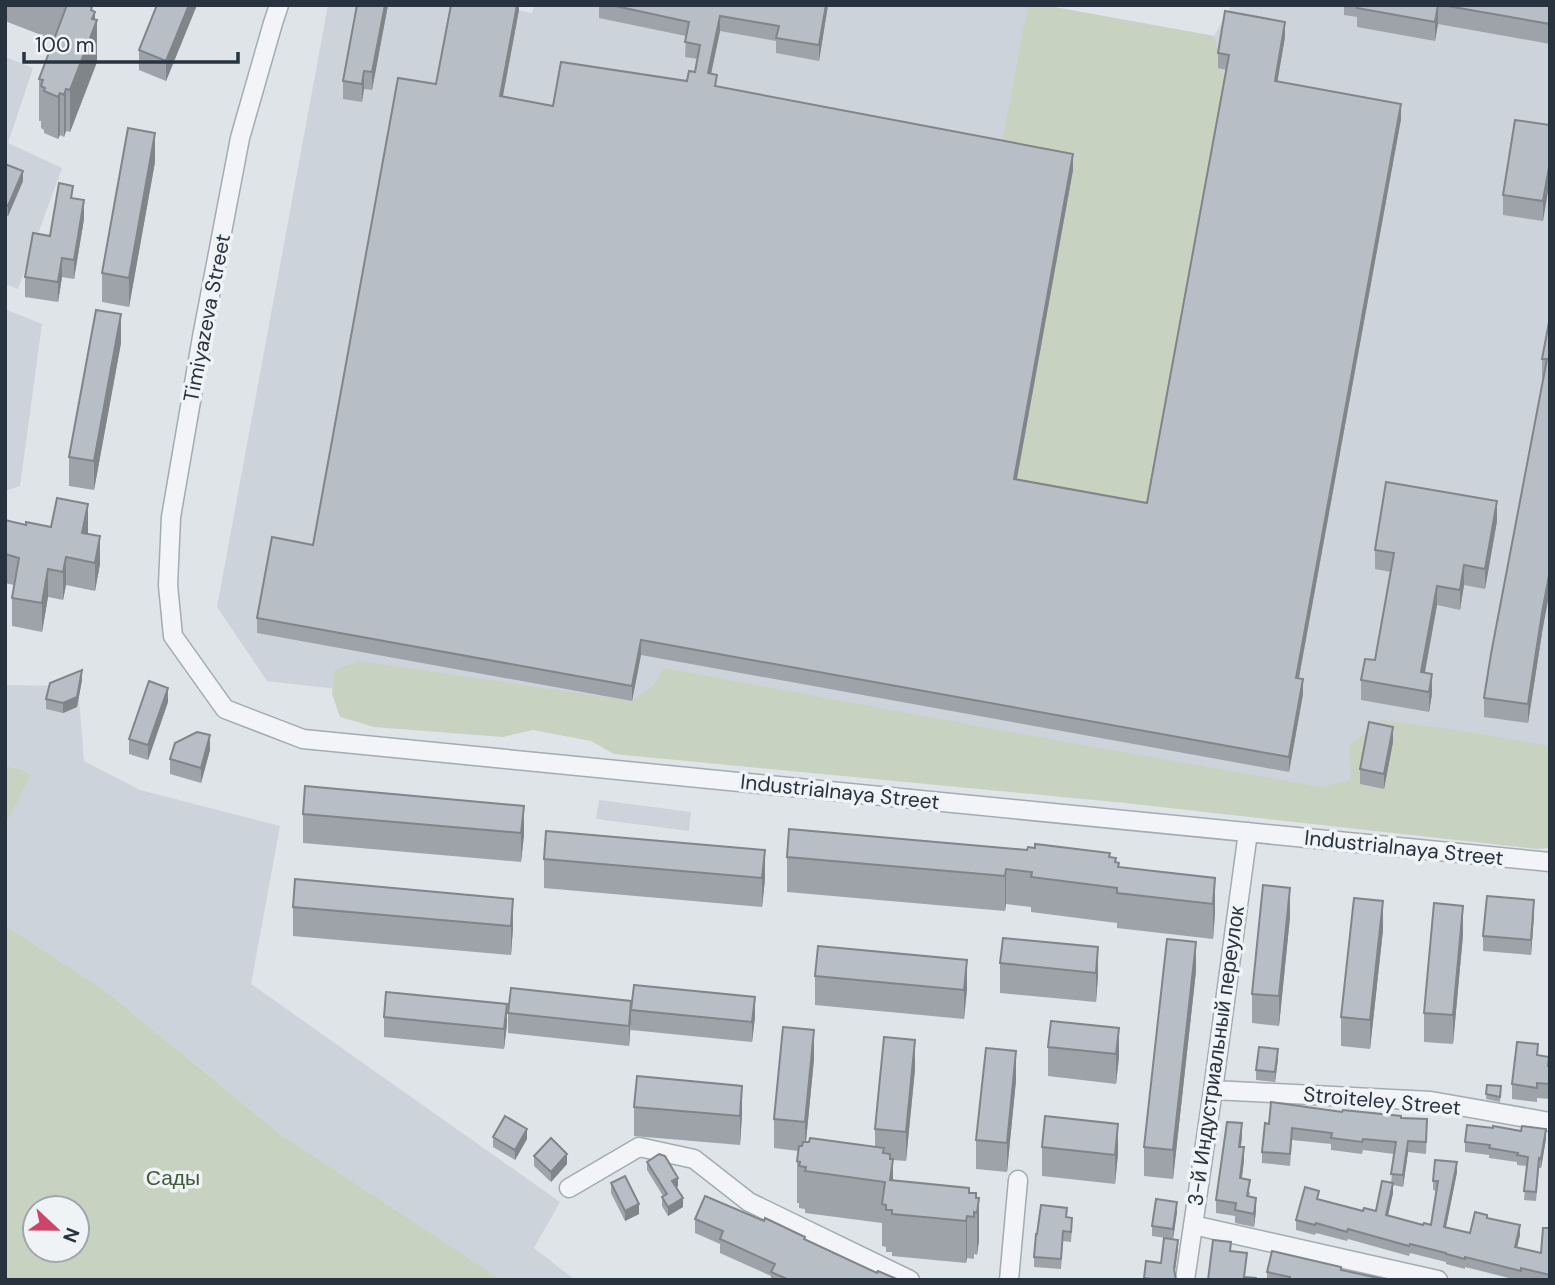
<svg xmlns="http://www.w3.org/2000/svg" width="1555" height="1285" font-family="'DM Sans',sans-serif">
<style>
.built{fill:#cdd3da}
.green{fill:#c7d2c1;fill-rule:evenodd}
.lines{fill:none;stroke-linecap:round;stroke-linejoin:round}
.minor-casing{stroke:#a4abb2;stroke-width:21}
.minor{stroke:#f2f4f7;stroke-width:18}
.wall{fill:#9da3a9}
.shaded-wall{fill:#80858a}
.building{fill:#b7bec5;stroke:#80858a;stroke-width:2}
.labels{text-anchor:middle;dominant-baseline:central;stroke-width:7;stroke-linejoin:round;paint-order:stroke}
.street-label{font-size:21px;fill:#28333f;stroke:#eff3f6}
.park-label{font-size:21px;fill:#415a36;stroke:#eff3f6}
</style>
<rect width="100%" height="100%" fill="#dfe4e8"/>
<path class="built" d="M 328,5 L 490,5 L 532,13 L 534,5 L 1042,5 L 1214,36 L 1232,5 L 1550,5 L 1550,829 L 267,681 L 217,607 Z
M 5,57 L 33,68 L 8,143 L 62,168 L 18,289 L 5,284 Z
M 5,309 L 42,324 L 20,486 L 5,491 Z
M 5,685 L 78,686 L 84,761 L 140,790 L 280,826 L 251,984 L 560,1202 L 534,1248 L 575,1280 L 495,1280 L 496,1277 L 280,1134 L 107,992 L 5,925 L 5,826 L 31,775 L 21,769 L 5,766 Z
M 599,800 L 691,812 L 689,831 L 596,819 Z"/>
<path class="green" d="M 1028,5 L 1043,5 L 1214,36 L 1226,87 L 1147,518 L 1014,494 L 998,156 L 1005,128 Z
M 359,661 L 632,701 L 652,687 L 664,668 L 1016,733 L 1321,787 L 1351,780 L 1349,746 L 1381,720 L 1451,729 L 1550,746 L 1550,848 L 1537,849 L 1125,803 L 614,754 L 591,741 L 533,730 L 503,737 L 374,727 L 340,717 L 332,694 L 335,670 Z
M 5,766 L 21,769 L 31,775 L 5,826 Z
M 5,925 L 107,992 L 280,1134 L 497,1277 L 495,1280 L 5,1280 ZM 35,1208 L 77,1208 L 77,1250 L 35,1250 Z"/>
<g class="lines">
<g class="minor-casing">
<path id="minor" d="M 279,5 L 273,23 L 240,138 L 202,337 L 171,517 L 168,585 L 173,636 L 225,709 L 303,739 L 1550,862
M 1213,1090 L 1431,1101 L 1550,1122
M 569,1188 L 639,1147 L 694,1159 L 749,1202 L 910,1280
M 1193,1225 L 1438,1280
M 1009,1280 L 1018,1180
M 1185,1280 L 1213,1090 L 1248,832"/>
</g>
<use href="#minor" class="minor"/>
</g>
<path class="wall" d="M 5,5 L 86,5 L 92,11 L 95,20 L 97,62 L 70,132 L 66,131 L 64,137 L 60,135 L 58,139 L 44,133 L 44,130 L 41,128 L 41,121 L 39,121 L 39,79 L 54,40 L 5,21 Z
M 197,5 L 166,81 L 139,70 L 139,50 Z
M 357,5 L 388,5 L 372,90 L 364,89 L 362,102 L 343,99 L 343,81 Z
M 519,5 L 519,10 L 503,96 L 553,106 L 687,81 L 695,72 L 698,59 L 685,57 L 686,36 L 599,18 L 599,5 L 828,5 L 819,61 L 776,53 L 776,41 L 720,31 L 711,74 L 717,87 L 1073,170 L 1017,479 L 1147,503 L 1226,70 L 1218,68 L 1218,53 L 1285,37 L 1277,81 L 1401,119 L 1299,678 L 1303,694 L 1289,772 L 641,655 L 632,701 L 257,633 L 257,618 L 313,545 L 436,84 Z
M 1344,5 L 1550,5 L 1550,44 L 1438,24 L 1435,41 L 1357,27 L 1357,17 L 1344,15 Z
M 1550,125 L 1543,221 L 1503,215 L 1503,195 Z
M 155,162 L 129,307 L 102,302 L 102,273 Z
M 5,164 L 23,181 L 8,216 L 5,215 Z
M 73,198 L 84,219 L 74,279 L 62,277 L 58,302 L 25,297 L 25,277 Z
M 1550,317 L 1542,633 L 1528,723 L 1484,717 L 1484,698 L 1543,378 L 1542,378 L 1542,359 Z
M 121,343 L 94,490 L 69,486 L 69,457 Z
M 5,520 L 26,525 L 87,534 L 100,564 L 95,591 L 66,585 L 63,600 L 48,597 L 42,632 L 12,626 L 12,598 L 14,585 L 5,583 Z
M 1497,521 L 1485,589 L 1464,585 L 1460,610 L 1437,605 L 1425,673 L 1432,694 L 1429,712 L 1361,700 L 1361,680 L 1375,660 L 1391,572 L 1375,569 L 1375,550 Z
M 82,680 L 77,707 L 63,713 L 46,709 L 46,699 Z
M 168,702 L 148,760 L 129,754 L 129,739 Z
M 1393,742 L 1384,789 L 1360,784 L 1360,769 Z
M 210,750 L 201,783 L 170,774 L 170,759 Z
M 524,806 L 524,835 L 521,862 L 303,843 L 303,814 Z
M 1035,848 L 1110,857 L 1116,862 L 1119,867 L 1215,878 L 1215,913 L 1213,939 L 1117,928 L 1117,923 L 1031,912 L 1031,907 L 1006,904 L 1005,911 L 787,892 L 787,857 L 1027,850 Z
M 765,850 L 765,879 L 762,907 L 544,888 L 544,859 Z
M 513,899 L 513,928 L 511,955 L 293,936 L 293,907 Z
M 1534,915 L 1531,955 L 1483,951 L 1483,936 Z
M 1290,917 L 1279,1026 L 1252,1023 L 1252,994 Z
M 1383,930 L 1370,1049 L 1341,1046 L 1341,1017 Z
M 1463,935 L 1453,1044 L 1424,1042 L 1424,1013 Z
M 1098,947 L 1098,976 L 1096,1002 L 1000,993 L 1000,963 Z
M 1196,971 L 1173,1179 L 1144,1176 L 1144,1147 Z
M 815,976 L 967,989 L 964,1019 L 815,1005 Z
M 631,1010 L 755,1017 L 752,1042 L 631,1030 Z
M 508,1013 L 631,1021 L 629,1046 L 508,1033 Z
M 384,1017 L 507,1024 L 504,1049 L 384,1037 Z
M 1119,1028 L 1119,1057 L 1116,1084 L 1048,1076 L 1048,1047 Z
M 1538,1056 L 1550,1067 L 1550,1099 L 1537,1098 L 1537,1102 L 1512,1099 L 1512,1084 Z
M 814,1059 L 806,1142 L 875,1147 L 875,1129 L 915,1069 L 906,1161 L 893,1160 L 893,1181 L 969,1193 L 976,1198 L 979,1198 L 979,1240 L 977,1255 L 974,1254 L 974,1259 L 967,1258 L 966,1263 L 892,1256 L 892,1252 L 886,1252 L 886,1247 L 882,1246 L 882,1223 L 805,1213 L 805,1209 L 799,1208 L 799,1203 L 797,1203 L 797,1161 L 798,1151 L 774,1148 L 774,1119 Z
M 1278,1059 L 1275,1082 L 1256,1080 L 1256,1070 Z
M 1016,1080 L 1007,1172 L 976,1169 L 976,1140 Z
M 1487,1085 L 1501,1086 L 1500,1102 L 1486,1099 Z
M 634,1107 L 742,1115 L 740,1145 L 634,1136 Z
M 1342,1112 L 1401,1118 L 1427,1131 L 1426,1154 L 1408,1152 L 1403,1187 L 1393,1185 L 1393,1193 L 1388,1215 L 1423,1225 L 1431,1225 L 1437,1191 L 1433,1190 L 1433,1181 L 1457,1172 L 1446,1227 L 1470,1233 L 1487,1218 L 1520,1235 L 1517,1247 L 1541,1253 L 1550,1228 L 1550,1280 L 1529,1280 L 1521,1278 L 1521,1280 L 1517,1280 L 1465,1267 L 1465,1269 L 1446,1264 L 1446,1262 L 1410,1253 L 1409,1256 L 1348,1239 L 1347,1241 L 1316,1233 L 1315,1235 L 1296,1230 L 1296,1220 L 1319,1199 L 1363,1211 L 1376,1211 L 1391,1183 L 1394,1154 L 1363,1150 L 1362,1154 L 1331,1150 L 1331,1144 L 1292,1140 L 1290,1166 L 1262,1163 L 1262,1152 L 1269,1124 Z
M 1242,1136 L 1241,1147 L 1244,1160 L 1242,1178 L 1250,1193 L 1249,1197 L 1256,1211 L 1254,1227 L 1235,1223 L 1235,1216 L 1216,1213 L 1216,1200 Z
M 493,1137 L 527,1139 L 515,1160 L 493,1147 Z
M 1546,1139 L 1541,1168 L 1539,1168 L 1536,1201 L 1524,1200 L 1527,1166 L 1517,1165 L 1517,1162 L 1489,1158 L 1489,1155 L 1465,1152 L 1465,1142 Z
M 1042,1147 L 1118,1154 L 1115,1184 L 1042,1176 Z
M 534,1156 L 567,1164 L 551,1182 L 534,1166 Z
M 647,1162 L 678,1186 L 676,1188 L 683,1207 L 668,1216 L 662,1206 L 662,1197 L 663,1196 L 647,1170 Z
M 611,1183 L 639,1214 L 625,1221 L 611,1193 Z
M 1177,1212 L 1173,1239 L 1152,1236 L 1152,1226 Z
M 1067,1217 L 1072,1228 L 1071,1242 L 1063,1241 L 1061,1269 L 1034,1267 L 1034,1257 L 1037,1234 Z
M 695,1219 L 805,1239 L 877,1273 L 899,1280 L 771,1280 L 771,1276 L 720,1253 L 720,1244 L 695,1233 Z
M 1341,1270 L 1388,1280 L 1267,1280 L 1267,1272 Z"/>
<path class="shaded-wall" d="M 189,5 L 197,5 L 166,81 L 166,61 Z
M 385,5 L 388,5 L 372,90 L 372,72 Z
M 517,5 L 519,5 L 519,10 L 500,111 L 500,96 Z
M 826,5 L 828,5 L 819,61 L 819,45 Z
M 1438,5 L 1438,24 L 1435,41 L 1435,22 Z
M 92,7 L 92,33 L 92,19 L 95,12 L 95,24 L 97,20 L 97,62 L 70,132 L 70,90 Z
M 720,16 L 720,31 L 708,88 L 708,73 Z
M 1285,22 L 1285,37 L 1275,96 L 1275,81 Z
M 364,71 L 364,89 L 362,102 L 362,84 Z
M 66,89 L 66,131 L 64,137 L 64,95 Z
M 60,93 L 60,135 L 58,139 L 58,97 Z
M 1401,104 L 1401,119 L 1296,693 L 1296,678 Z
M 155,133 L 155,162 L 129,307 L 129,278 Z
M 1073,154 L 1073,170 L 1014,494 L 1014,479 Z
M 1550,161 L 1550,180 L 1543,221 L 1543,201 Z
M 23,171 L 23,181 L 8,216 L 8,206 Z
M 84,200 L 84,219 L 74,279 L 74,260 Z
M 62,258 L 62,277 L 58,302 L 58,282 Z
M 121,314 L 121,343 L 94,490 L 94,461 Z
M 1497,501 L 1497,521 L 1485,589 L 1485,569 Z
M 88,504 L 88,533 L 82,561 L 82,533 Z
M 100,536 L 100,564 L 95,591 L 95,563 Z
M 66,557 L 66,585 L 63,600 L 63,572 Z
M 1464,565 L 1464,585 L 1460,610 L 1460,590 Z
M 48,569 L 48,597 L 42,632 L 42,603 Z
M 1550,570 L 1550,590 L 1542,633 L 1528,723 L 1528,704 L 1542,613 Z
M 1437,586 L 1437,605 L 1421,692 L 1421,672 Z
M 641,640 L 641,655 L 632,701 L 632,686 Z
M 82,670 L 82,680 L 77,707 L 63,713 L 63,703 Z
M 1432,674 L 1432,694 L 1429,712 L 1429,692 Z
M 1303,679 L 1303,694 L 1289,772 L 1289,757 Z
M 168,688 L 168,702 L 148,760 L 148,745 Z
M 1393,727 L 1393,742 L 1384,789 L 1384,774 Z
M 210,735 L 210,750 L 201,783 L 201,768 Z
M 524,806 L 524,835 L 521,862 L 521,833 Z
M 765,850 L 765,879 L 762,907 L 762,878 Z
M 1006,869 L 1006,904 L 1005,911 L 1005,876 Z
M 1215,878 L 1215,913 L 1213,939 L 1213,904 Z
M 1290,888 L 1290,917 L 1279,1026 L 1279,996 Z
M 513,899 L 513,928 L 511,955 L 511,926 Z
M 1534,900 L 1534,915 L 1531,955 L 1531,940 Z
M 1383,901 L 1383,930 L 1370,1049 L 1370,1020 Z
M 1463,906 L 1463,935 L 1453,1044 L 1453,1015 Z
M 1196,942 L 1196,971 L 1173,1179 L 1173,1150 Z
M 1098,947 L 1098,976 L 1096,1002 L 1096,973 Z
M 967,960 L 967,989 L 964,1019 L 964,990 Z
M 755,997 L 755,1017 L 752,1042 L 752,1022 Z
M 631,1001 L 631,1021 L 629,1046 L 629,1026 Z
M 507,1004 L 507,1024 L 504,1049 L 504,1029 Z
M 1119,1028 L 1119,1057 L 1116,1084 L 1116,1054 Z
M 814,1030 L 814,1059 L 805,1151 L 805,1122 Z
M 915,1040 L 915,1069 L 906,1161 L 906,1132 Z
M 1278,1049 L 1278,1059 L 1275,1082 L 1275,1072 Z
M 1016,1051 L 1016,1080 L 1007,1172 L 1007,1143 Z
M 742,1086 L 742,1115 L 740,1145 L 740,1116 Z
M 1242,1123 L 1242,1136 L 1239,1160 L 1239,1147 Z
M 1118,1124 L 1118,1154 L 1115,1184 L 1115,1155 Z
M 527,1129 L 527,1139 L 515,1160 L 515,1150 Z
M 1546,1129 L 1546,1139 L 1541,1168 L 1541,1159 Z
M 1408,1141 L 1408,1152 L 1403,1187 L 1403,1175 Z
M 1244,1147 L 1244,1160 L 1240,1191 L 1240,1178 Z
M 567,1154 L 567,1164 L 551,1182 L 551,1172 Z
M 890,1154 L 890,1176 L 893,1159 L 893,1201 L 890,1210 Z
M 1457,1162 L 1457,1172 L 1444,1237 L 1444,1227 Z
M 678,1178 L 678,1186 L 672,1190 L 672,1181 Z
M 1393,1183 L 1393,1193 L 1386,1225 L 1386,1215 Z
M 683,1198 L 683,1207 L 668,1216 L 668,1207 Z
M 979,1198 L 979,1240 L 977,1255 L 977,1213 Z
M 1256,1198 L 1256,1211 L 1254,1227 L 1254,1214 Z
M 1177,1202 L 1177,1212 L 1173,1239 L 1173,1229 Z
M 639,1204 L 639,1214 L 625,1221 L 625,1211 Z
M 967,1216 L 967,1258 L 966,1263 L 966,1221 Z
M 1520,1225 L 1520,1235 L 1515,1257 L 1515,1247 Z
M 1178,1240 L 1178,1249 L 1174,1278 L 1174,1269 Z"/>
<path class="building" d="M 67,5 L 86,5 L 92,7 L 91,10 L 95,12 L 92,19 L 97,20 L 70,90 L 66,89 L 64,95 L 60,93 L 58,97 L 44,91 L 45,88 L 41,86 L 43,80 L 39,79 Z
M 157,5 L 189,5 L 166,61 L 139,50 Z
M 357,5 L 385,5 L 372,72 L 364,71 L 362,84 L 343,81 Z
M 451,5 L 517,5 L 500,96 L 553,106 L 561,62 L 687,81 L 689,71 L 695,72 L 700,45 L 685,42 L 689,22 L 611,5 L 826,5 L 819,45 L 776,38 L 779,26 L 720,16 L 708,73 L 717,75 L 715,86 L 1073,154 L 1014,479 L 1147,503 L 1229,55 L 1218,53 L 1225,11 L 1285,22 L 1275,81 L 1401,104 L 1296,678 L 1303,679 L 1289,757 L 641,640 L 632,686 L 257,618 L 272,537 L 313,545 L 398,78 L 436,84 Z
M 1357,5 L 1438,5 L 1435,22 L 1357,8 Z
M 1442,5 L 1550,5 L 1550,24 Z
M 1515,120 L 1550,125 L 1550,161 L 1543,201 L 1503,195 Z
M 128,128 L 155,133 L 129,278 L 102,273 Z
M 5,164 L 23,171 L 8,206 L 5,205 Z
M 59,183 L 73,186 L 71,198 L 84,200 L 74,260 L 62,258 L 58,282 L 25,277 L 33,233 L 50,236 Z
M 96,310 L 121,314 L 94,461 L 69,457 Z
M 1550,317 L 1550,570 L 1542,613 L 1528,704 L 1484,698 L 1491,654 L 1547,359 L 1542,359 Z
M 1386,482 L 1497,501 L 1485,569 L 1464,565 L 1460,590 L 1437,586 L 1421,672 L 1432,674 L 1429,692 L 1361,680 L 1365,659 L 1375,660 L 1394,553 L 1375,550 Z
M 57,498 L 88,504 L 82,533 L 100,536 L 95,563 L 66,557 L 63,572 L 48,569 L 42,603 L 12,598 L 19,558 L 5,554 L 5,520 L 26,525 L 26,522 L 51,527 Z
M 82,670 L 77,697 L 63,703 L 46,699 L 50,683 Z
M 149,681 L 168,688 L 148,745 L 129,739 Z
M 1369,722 L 1393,727 L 1384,774 L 1360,769 Z
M 197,732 L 210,735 L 201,768 L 170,759 L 175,743 Z
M 305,786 L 524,806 L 521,833 L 303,814 Z
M 789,829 L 1027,850 L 1028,847 L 1035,848 L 1035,844 L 1110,853 L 1109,857 L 1116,858 L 1115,862 L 1119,863 L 1118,867 L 1215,878 L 1213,904 L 1117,893 L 1117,888 L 1031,877 L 1032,872 L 1006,869 L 1005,876 L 787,857 Z
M 546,831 L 765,850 L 762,878 L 544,859 Z
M 295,879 L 513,899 L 511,926 L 293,907 Z
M 1263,885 L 1290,888 L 1279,996 L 1252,994 Z
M 1487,896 L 1534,900 L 1531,940 L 1483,936 Z
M 1354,898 L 1383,901 L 1370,1020 L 1341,1017 Z
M 1434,903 L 1463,906 L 1453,1015 L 1424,1013 Z
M 1003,938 L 1098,947 L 1096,973 L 1000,963 Z
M 1167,939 L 1196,942 L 1173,1150 L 1144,1147 Z
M 818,946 L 967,960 L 964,990 L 815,976 Z
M 634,985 L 755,997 L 752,1022 L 631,1010 Z
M 511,988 L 631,1001 L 629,1026 L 508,1013 Z
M 386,992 L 507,1004 L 504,1029 L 384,1017 Z
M 1051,1021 L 1119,1028 L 1116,1054 L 1048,1047 Z
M 783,1027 L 814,1030 L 805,1122 L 774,1119 Z
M 884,1037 L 915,1040 L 906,1132 L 875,1129 Z
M 1517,1042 L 1538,1044 L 1537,1055 L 1549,1057 L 1548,1066 L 1550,1067 L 1550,1084 L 1537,1083 L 1537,1088 L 1512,1084 Z
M 1259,1047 L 1278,1049 L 1275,1072 L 1256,1070 Z
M 986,1048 L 1016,1051 L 1007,1143 L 976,1140 Z
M 637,1076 L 742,1086 L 740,1116 L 634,1107 Z
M 1487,1085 L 1501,1086 L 1500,1097 L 1486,1094 Z
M 1271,1102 L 1342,1112 L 1343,1110 L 1401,1116 L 1401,1118 L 1427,1119 L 1426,1142 L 1408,1141 L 1403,1175 L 1391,1174 L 1396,1142 L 1363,1139 L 1362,1142 L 1331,1138 L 1332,1133 L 1292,1128 L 1290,1154 L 1262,1152 L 1265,1123 L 1269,1124 Z
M 505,1116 L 527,1129 L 515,1150 L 493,1137 Z
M 1045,1116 L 1118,1124 L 1115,1155 L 1042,1147 Z
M 1227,1122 L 1242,1123 L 1239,1147 L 1244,1147 L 1240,1178 L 1250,1180 L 1247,1196 L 1256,1198 L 1254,1214 L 1235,1210 L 1236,1203 L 1216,1200 Z
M 1467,1125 L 1493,1128 L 1493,1126 L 1521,1131 L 1522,1126 L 1546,1129 L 1541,1159 L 1539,1158 L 1536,1192 L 1524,1191 L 1528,1157 L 1517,1155 L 1518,1153 L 1489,1148 L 1490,1145 L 1465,1142 Z
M 551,1138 L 567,1154 L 551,1172 L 534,1156 Z
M 810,1138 L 884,1148 L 883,1153 L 890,1154 L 890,1159 L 893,1159 L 890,1180 L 969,1188 L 969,1193 L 976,1193 L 976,1198 L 979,1198 L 977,1213 L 974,1212 L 974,1217 L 967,1216 L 966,1221 L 892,1214 L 892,1210 L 886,1210 L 886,1205 L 882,1204 L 885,1182 L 805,1171 L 806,1167 L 799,1166 L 800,1162 L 797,1161 L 799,1146 L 802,1146 L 803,1142 L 809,1142 Z
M 659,1154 L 665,1156 L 678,1178 L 672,1181 L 683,1198 L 668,1207 L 662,1197 L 667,1194 L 647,1162 Z
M 1435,1160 L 1457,1162 L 1444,1227 L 1470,1233 L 1475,1212 L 1487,1215 L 1487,1218 L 1520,1225 L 1515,1247 L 1541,1253 L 1543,1228 L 1550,1228 L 1550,1275 L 1521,1268 L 1521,1271 L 1465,1257 L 1465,1259 L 1446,1254 L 1446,1253 L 1410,1244 L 1409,1246 L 1348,1229 L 1347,1232 L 1316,1223 L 1315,1225 L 1296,1220 L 1305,1187 L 1319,1191 L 1317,1199 L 1363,1211 L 1364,1208 L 1376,1211 L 1382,1181 L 1393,1183 L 1386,1215 L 1423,1225 L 1424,1223 L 1431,1225 L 1438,1181 L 1433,1181 Z
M 625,1176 L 639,1204 L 625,1211 L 611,1183 Z
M 705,1196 L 764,1221 L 765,1218 L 805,1237 L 804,1239 L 877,1273 L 878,1271 L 899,1280 L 789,1280 L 771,1272 L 775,1264 L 720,1239 L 723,1231 L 695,1219 Z
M 1156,1199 L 1177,1202 L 1173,1229 L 1152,1226 Z
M 1041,1205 L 1067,1208 L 1066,1217 L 1072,1218 L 1071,1232 L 1063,1231 L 1061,1259 L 1034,1257 L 1036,1234 L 1037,1234 Z
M 1164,1238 L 1178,1240 L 1174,1269 L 1176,1280 L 1158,1280 L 1144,1278 L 1146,1261 L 1161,1263 Z
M 1213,1240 L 1231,1242 L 1230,1251 L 1247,1253 L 1244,1277 L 1256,1278 L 1256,1280 L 1208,1280 Z
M 1272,1251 L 1341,1267 L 1341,1270 L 1388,1280 L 1290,1280 L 1290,1277 L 1267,1272 Z"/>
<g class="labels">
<g class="street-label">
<text transform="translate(207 318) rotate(-79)">Timiyazeva Street</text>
<text transform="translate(840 792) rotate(6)">Industrialnaya Street</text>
<text transform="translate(1404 848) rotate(6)">Industrialnaya Street</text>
<text transform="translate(1216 1056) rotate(-82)">3-й Индустриальный переулок</text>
<text transform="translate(1382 1101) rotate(5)">Stroiteley Street</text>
</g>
<g class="park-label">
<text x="173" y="1178">Сады</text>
</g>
</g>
<rect width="1555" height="1285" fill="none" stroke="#28333f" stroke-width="14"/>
<g transform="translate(56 1229) rotate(112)"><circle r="33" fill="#eff3f6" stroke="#9fa6ad" stroke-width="2"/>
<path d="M0-5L12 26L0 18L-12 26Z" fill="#cb466a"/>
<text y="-10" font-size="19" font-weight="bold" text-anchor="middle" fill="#28333f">N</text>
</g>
<path d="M24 52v10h214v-10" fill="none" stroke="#28333f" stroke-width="3.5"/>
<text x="35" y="52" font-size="21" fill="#28333f" stroke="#eff3f6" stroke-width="5" paint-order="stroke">100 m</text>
</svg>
